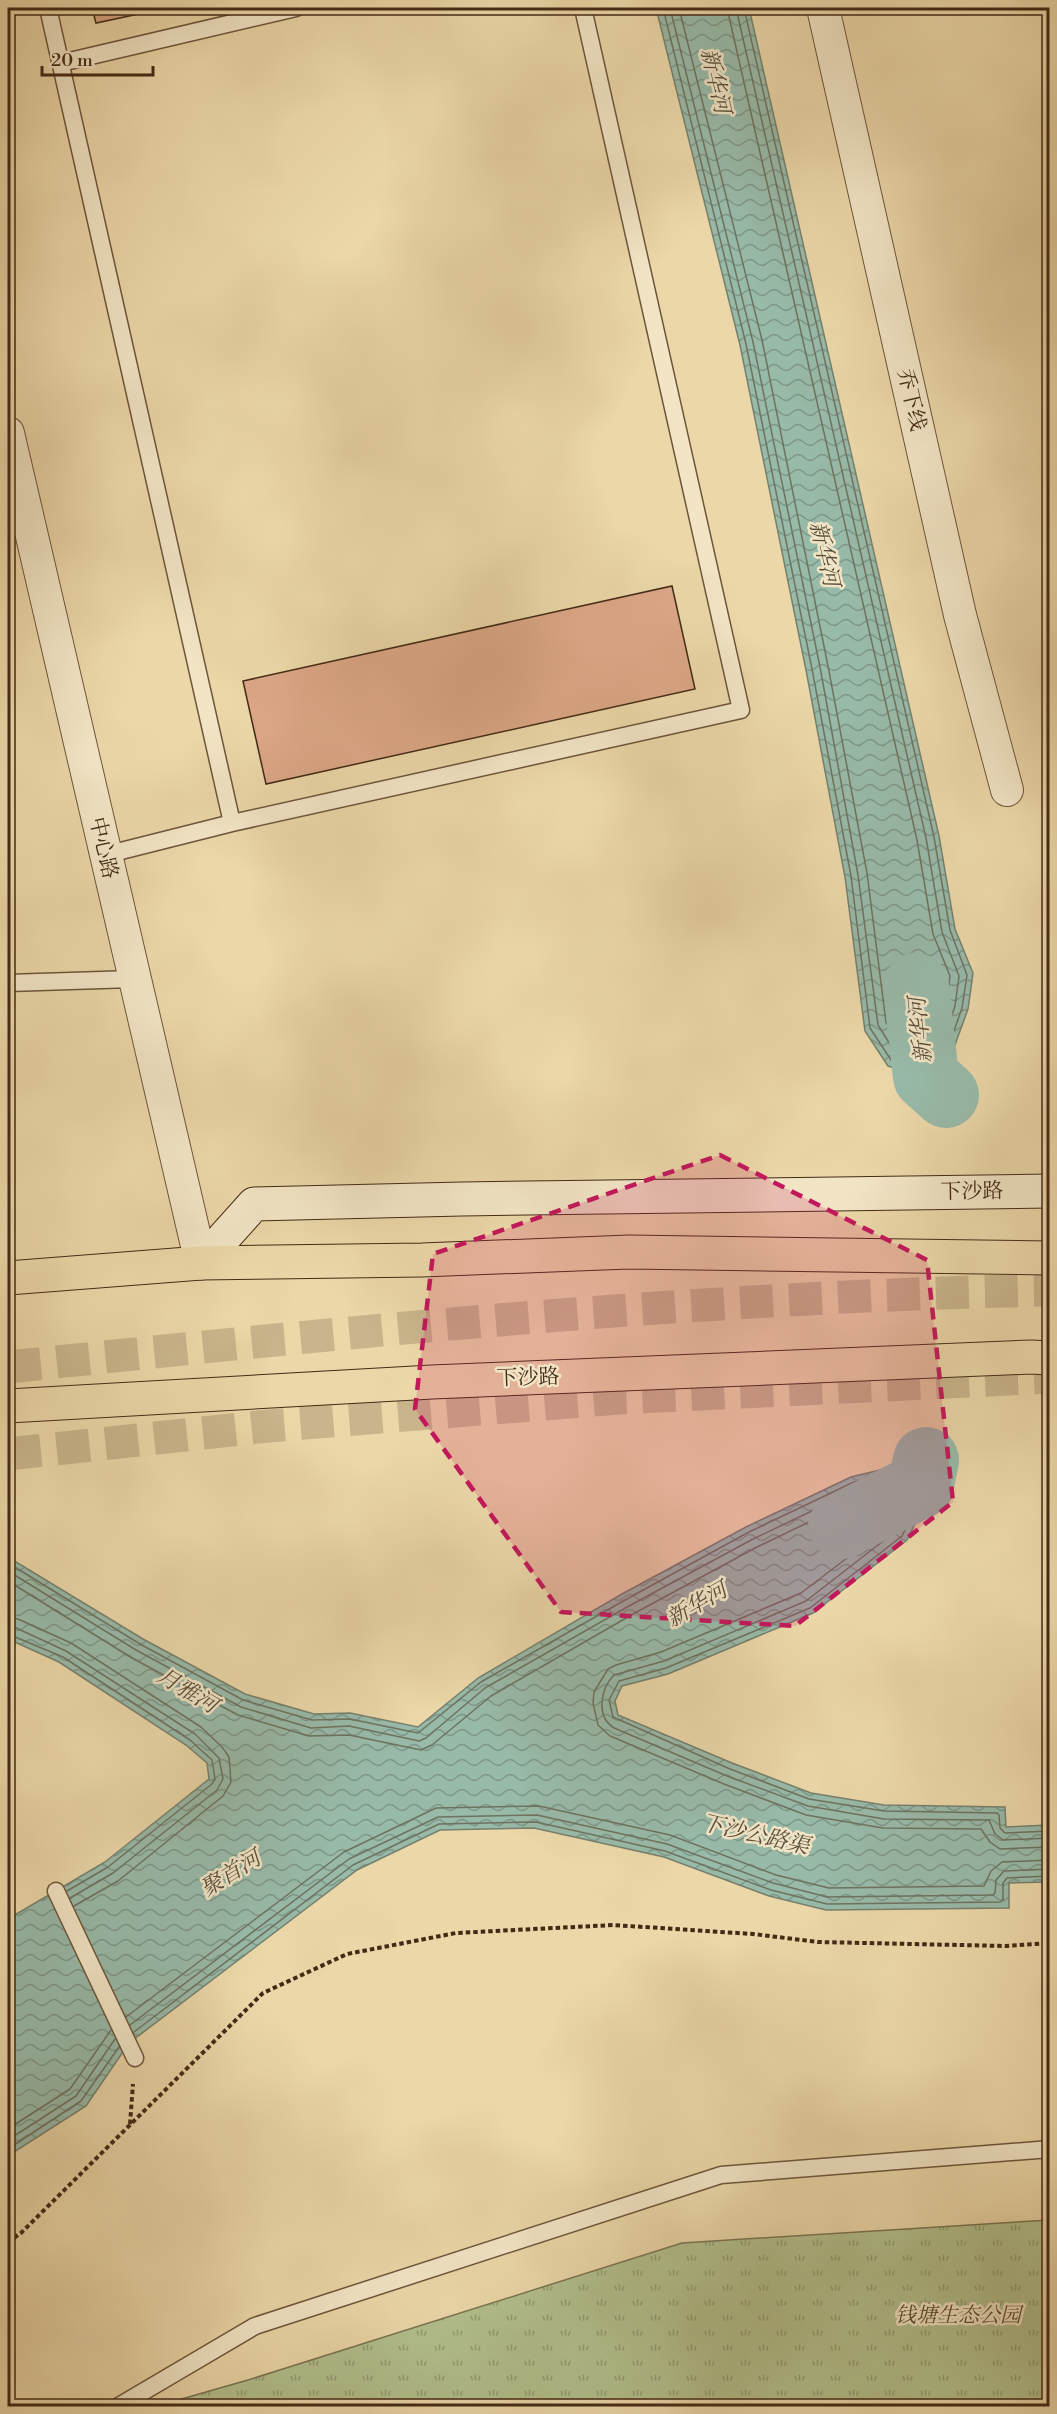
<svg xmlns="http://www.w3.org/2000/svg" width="1057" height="2414" font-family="'Libre Bodoni','Noto Serif SC',serif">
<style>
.park{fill:url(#park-tufts);stroke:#7a7451;stroke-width:1.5}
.water{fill:url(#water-waves);stroke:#76806e;stroke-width:1.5}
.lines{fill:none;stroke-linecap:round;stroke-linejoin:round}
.shore{stroke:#6e7260;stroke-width:1.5}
.river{stroke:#98baa9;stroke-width:66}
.building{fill:#dca787;stroke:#432a16;stroke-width:1.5}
.trunk-tunnel{stroke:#c9b48b;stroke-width:33;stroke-dasharray:33 16;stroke-linecap:butt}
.service-casing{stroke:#6d553a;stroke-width:19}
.minor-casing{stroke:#6d553a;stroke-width:34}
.secondary-casing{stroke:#432a16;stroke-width:35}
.primary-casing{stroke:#432a16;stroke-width:35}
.path{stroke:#432a16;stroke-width:4;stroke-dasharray:4.5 3;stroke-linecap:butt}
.service{stroke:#f2e5c6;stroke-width:16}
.minor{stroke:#f2e5c6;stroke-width:32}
.secondary{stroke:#f2e5c6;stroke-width:33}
.primary{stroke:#ebd7a8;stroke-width:33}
.marked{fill:#c2185b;fill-opacity:0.2;stroke:#c2185b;stroke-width:4.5;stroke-dasharray:12 8;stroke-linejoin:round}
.labels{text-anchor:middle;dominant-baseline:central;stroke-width:5;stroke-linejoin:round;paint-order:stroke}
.street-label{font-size:21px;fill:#432a16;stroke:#f2e5c6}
.park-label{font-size:21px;font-style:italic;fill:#59482e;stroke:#f2e5c6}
.water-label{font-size:22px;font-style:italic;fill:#584e3b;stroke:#f2e5c6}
</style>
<defs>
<pattern id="park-tufts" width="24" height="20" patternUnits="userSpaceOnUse" patternTransform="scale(1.5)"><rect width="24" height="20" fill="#b1bf8c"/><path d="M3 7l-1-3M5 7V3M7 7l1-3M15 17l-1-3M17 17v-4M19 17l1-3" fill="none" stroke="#929b71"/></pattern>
<pattern id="water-waves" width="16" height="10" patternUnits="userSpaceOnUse" patternTransform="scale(1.5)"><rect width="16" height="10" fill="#98baa9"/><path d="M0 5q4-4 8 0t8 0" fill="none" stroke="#7e9789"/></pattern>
</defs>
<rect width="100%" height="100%" fill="#ebd7a8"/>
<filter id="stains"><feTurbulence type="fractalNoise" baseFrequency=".00333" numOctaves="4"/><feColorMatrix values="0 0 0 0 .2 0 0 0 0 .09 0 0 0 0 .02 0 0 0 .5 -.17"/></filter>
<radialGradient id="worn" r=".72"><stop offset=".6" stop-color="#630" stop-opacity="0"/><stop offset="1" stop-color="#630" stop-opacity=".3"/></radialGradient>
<path class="park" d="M 1049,2220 L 1049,2406 L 157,2406 L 248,2380 L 682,2243 Z"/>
<path class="water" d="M 656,8 L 749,8 L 939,836 L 955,929 L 973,973 L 968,1009 L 948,1064 L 926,1077 L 888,1066 L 865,1031 L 845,877 L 806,670 L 740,345 Z
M 884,1469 L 921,1485 L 921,1512 L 907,1540 L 813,1613 L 668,1674 L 622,1686 L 615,1701 L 618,1715 L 732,1763 L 811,1793 L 884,1805 L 1005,1807 L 1006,1827 L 1049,1825 L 1049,1882 L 1009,1883 L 1009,1908 L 826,1910 L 769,1896 L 664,1857 L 534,1828 L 440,1830 L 357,1870 L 129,2043 L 86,2106 L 8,2156 L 8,1919 L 105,1862 L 209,1779 L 207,1763 L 186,1745 L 59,1662 L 8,1639 L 8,1557 L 143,1639 L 245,1694 L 314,1714 L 350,1713 L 418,1727 L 478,1678 L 622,1594 L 746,1527 L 851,1477 Z"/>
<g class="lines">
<path class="shore" d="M 663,8 L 746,344 L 812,669 L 851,876 L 870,1028 L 891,1060 L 925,1071 L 944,1059 L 962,1008 L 967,975 L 950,930 L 934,837 L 744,8
M 670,8 L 753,342 L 820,667 L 858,875 L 878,1025 L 896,1054 L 924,1062 L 937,1055 L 946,1034 L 955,1006 L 959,976 L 942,932 L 926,838 L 736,8
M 679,8 L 762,340 L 828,666 L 867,873 L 886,1022 L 902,1046 L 923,1053 L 930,1048 L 938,1031 L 946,1004 L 950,976 L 933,934 L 917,840 L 727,8
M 8,1563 L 140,1644 L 243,1700 L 312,1720 L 350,1719 L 418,1733 L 481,1682 L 625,1600 L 749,1532 L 854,1482 L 884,1476 L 915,1490 L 915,1511 L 902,1536 L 810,1608 L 666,1668 L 619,1681 L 609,1700 L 613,1717 L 730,1769 L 809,1799 L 884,1811 L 997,1813 L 999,1815 L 1000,1828 L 1005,1833 L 1050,1831
M 8,1571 L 136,1650 L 241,1707 L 311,1728 L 349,1726 L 419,1741 L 426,1738 L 485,1688 L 629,1606 L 753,1539 L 856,1490 L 883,1484 L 907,1495 L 907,1510 L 896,1531 L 806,1601 L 664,1661 L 614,1675 C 601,1688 595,1716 614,1728 L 727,1776 L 808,1806 L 884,1819 L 989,1820 L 995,1834 L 1003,1840 L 1050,1838
M 8,1581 L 132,1658 L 238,1715 L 309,1736 L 349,1735 L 421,1750 L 432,1745 L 491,1696 L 633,1614 L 757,1547 L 859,1498 L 882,1493 L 898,1501 L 898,1507 L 889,1526 L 801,1593 L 661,1652 L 616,1665 L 608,1669 L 594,1692 L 593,1703 L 598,1725 L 610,1736 L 724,1784 L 806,1815 L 883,1828 L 981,1829 L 990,1842 L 1000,1849 L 1050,1847
M 8,1618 L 18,1619 L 71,1643 L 201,1727 L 222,1747 L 229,1757 L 231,1782 L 223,1796 L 118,1881 L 74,1906
M 8,1627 L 14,1627 L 66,1651 L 195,1734 L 219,1758 L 223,1779 L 217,1790 L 113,1873 L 70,1898
M 8,1634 L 63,1657 L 190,1740 L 212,1760 L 215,1779 L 212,1784 L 108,1867 L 67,1891
M 126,2017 L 344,1852 L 436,1808 L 539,1806 L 670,1835 L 776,1875 L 829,1888 L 984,1886 L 991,1871 L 1002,1862 L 1050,1860
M 130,2025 L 349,1859 L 438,1817 L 537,1815 L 667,1844 L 773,1883 L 827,1897 L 993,1895 L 995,1893 L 996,1880 L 1004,1871 L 1050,1869
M 134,2032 L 353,1865 L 439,1824 L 536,1822 L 665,1851 L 771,1890 L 827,1904 L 1000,1902 L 1003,1900 L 1003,1883 L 1007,1878 L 1050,1876
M 8,2129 L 70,2089 L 111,2030
M 8,2140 L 76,2096 L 115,2039
M 8,2149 L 81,2101 L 119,2047"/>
<path class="river" d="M 916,986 L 926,1077 L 946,1095
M 841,1526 L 921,1485 L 926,1460"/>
</g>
<path class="building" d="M 92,8 L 167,8 L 96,23 Z
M 672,586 L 695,689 L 266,784 L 243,681 Z"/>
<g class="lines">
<path class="trunk-tunnel" d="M 8,1367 C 354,1331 701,1297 1050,1290
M 8,1454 L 268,1426 L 619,1398 L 1050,1377"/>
<g class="service-casing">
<path id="service" d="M 48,8 L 232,823
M 61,63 L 296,8
M 105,855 L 232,823 L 741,710 L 583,8
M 8,983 L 133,979
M 56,1891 L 135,2058
M 119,2406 L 255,2326 L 721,2175 L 1050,2149"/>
</g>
<g class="minor-casing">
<path id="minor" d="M 823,8 L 960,615 L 1007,790
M 8,433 L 201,1263"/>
</g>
<g class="secondary-casing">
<path id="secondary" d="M 201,1263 L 254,1204 L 462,1199 L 1050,1191"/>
</g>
<g class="primary-casing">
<path id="primary" d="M 8,1278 L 201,1263 L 422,1260 L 629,1252 L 1050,1258
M 8,1406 L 432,1382 L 1031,1357 L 1050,1358"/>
</g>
<path class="path" d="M 130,2124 L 133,2084
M 8,2242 L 21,2233 L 263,1993 L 347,1954 L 456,1933 L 613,1925 L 753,1934 L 818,1942 L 1006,1946 L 1050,1943"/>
<use href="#service" class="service"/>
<use href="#minor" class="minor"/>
<use href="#secondary" class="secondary"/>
<use href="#primary" class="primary"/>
</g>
<path class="marked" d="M 720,1155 L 927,1260 L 953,1502 L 795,1626 L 561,1612 L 415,1409 L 433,1254 Z"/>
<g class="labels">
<g class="street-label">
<text transform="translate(911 400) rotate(77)">乔下线</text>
<text transform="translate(103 848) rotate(77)">中心路</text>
<text transform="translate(972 1192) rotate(-1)">下沙路</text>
<text transform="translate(528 1378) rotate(-2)">下沙路</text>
</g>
<g class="park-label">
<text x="958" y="2316">钱塘生态公园</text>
</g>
<g class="water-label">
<text transform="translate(715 81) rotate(77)">新华河</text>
<text transform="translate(824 554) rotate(77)">新华河</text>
<text transform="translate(921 1030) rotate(-96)">新华河</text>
<text transform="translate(697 1605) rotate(-30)">新华河</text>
<text transform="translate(187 1691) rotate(31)">月雅河</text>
<text transform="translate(755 1835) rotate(13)">下沙公路渠</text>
<text transform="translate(231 1874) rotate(-32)">聚首河</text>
</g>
</g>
<rect width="1057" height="2414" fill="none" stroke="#ebd7a8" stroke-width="30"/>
<rect x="9" y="9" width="1039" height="2396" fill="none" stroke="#432a16" stroke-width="3"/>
<rect x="15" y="15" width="1027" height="2384" fill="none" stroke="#432a16" stroke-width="1.5"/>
<path d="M42 66v9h111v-9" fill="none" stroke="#432a16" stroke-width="3"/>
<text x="51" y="66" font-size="18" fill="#432a16" stroke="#f2e5c6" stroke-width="4.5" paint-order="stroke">20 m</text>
<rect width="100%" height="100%" filter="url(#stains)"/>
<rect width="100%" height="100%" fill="url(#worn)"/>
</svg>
